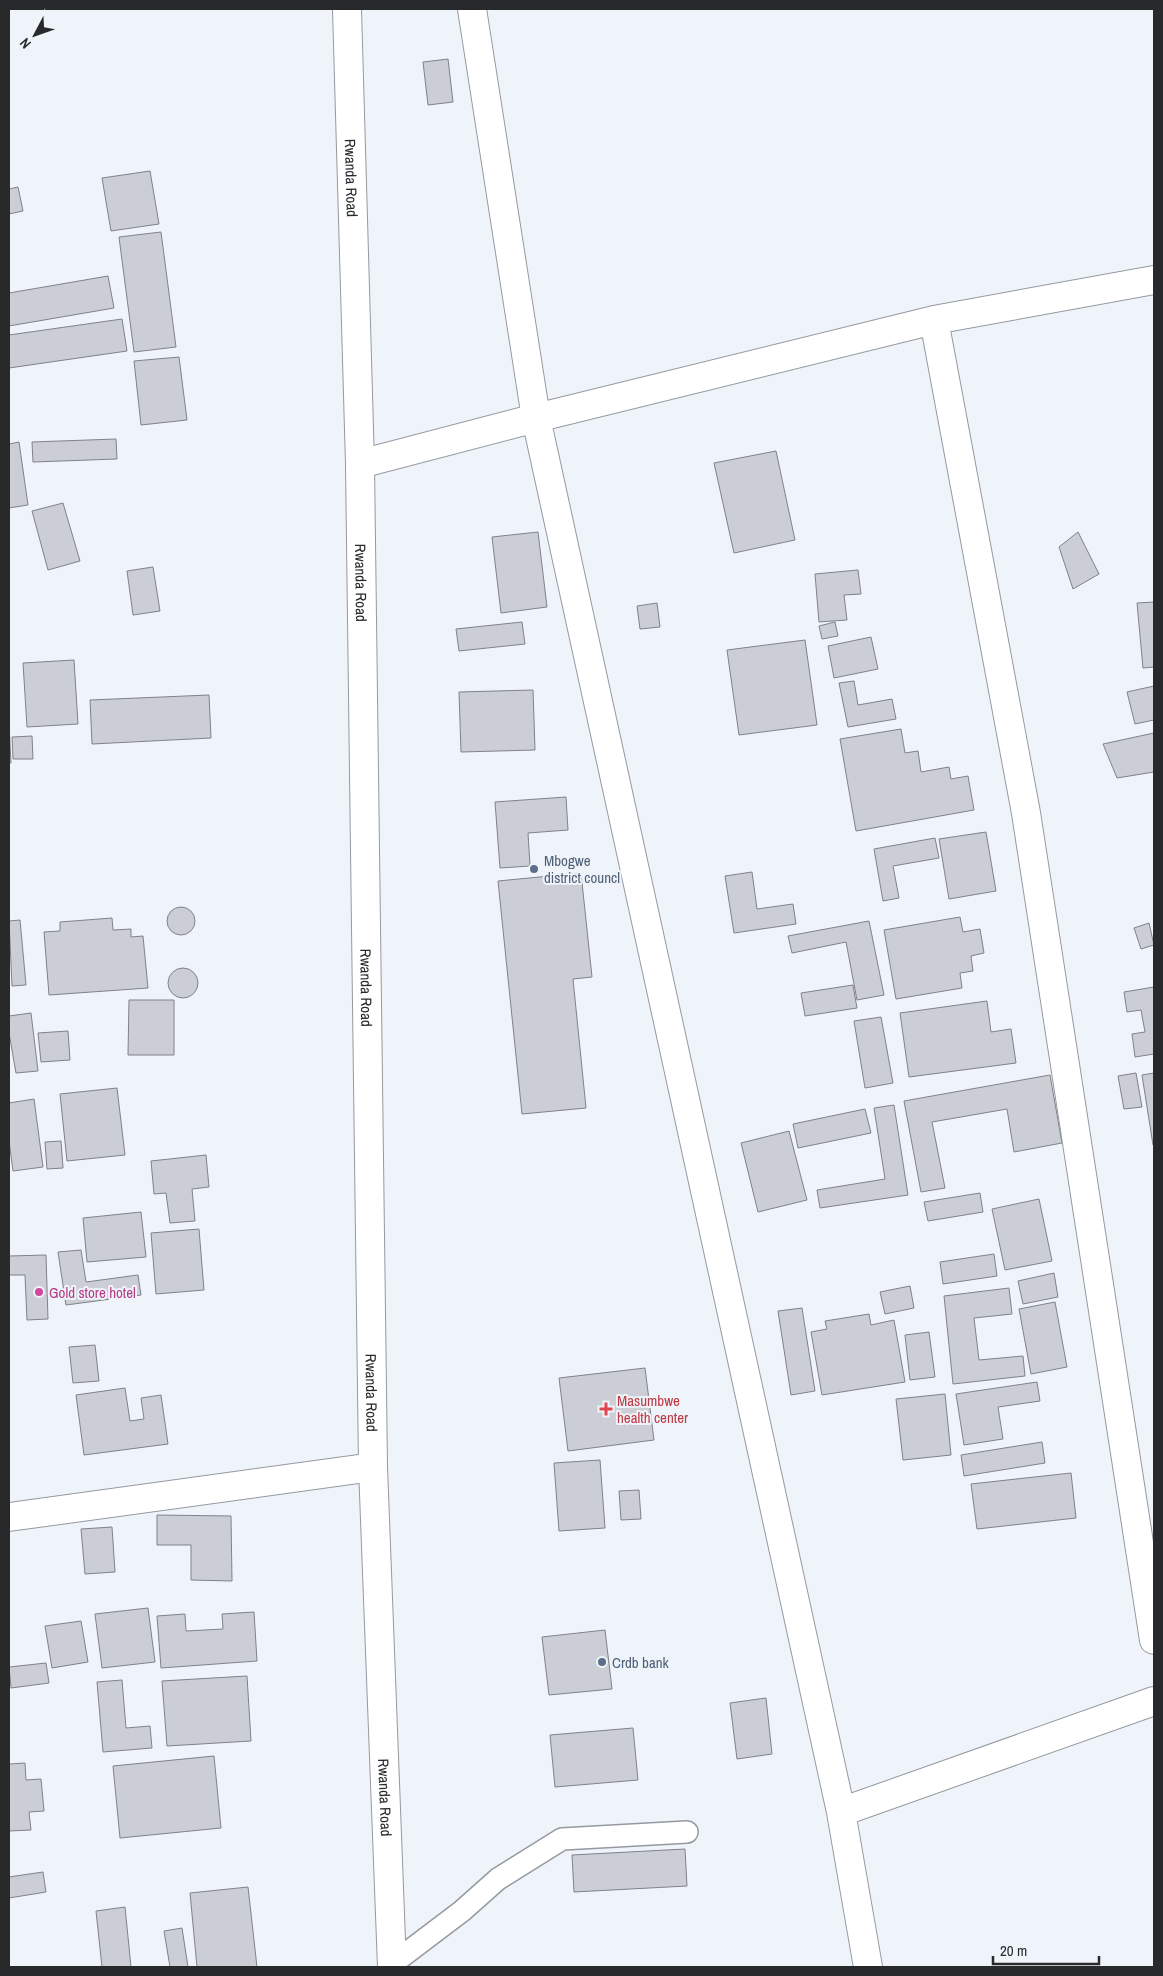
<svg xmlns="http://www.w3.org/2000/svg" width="1163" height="1976" font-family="'Archivo Narrow',sans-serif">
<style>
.building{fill:#cbcfd5;stroke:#7f8388}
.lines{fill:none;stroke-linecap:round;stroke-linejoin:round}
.service-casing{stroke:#9599a0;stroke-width:24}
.minor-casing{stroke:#9599a0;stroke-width:30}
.trunk-casing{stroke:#9599a0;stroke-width:30}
.service{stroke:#fff;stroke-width:21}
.minor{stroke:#fff;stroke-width:28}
.trunk{stroke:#fff;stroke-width:28}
.service-dot{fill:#5c6f8a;stroke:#eff3fa;stroke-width:2}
.hotel-dot{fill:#d1479c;stroke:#eff3fa;stroke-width:2}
.health-dot{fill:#e0444e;stroke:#eff3fa;stroke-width:2}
.labels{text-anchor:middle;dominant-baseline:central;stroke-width:4;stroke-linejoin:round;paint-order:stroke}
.street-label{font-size:15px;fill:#27292b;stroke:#eff3fa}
.service-label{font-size:15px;fill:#4e5e75;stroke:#eff3fa;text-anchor:start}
.hotel-label{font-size:15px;fill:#b23c85;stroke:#eff3fa;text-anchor:start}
.health-label{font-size:15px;fill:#be3a42;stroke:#eff3fa;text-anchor:start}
</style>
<rect width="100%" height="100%" fill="#eff3fa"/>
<path class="building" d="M 448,59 L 453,102 L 428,105 L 423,62 Z
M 150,171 L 159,224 L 111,231 L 102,178 Z
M 18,187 L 23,211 L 9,214 L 9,189 Z
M 161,232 L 176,347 L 134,352 L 119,237 Z
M 108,276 L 114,308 L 9,326 L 9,293 Z
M 122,319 L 127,351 L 9,368 L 9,335 Z
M 179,357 L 187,420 L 141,425 L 134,361 Z
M 116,439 L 117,459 L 33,462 L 32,442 Z
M 19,442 L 28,505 L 9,508 L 9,444 Z
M 776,451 L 795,540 L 734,553 L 714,463 Z
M 63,503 L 80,561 L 48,570 L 32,511 Z
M 538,532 L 547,607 L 501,613 L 492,537 Z
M 1078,532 L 1099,574 L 1073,589 L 1059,547 Z
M 153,567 L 160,611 L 133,615 L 127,571 Z
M 858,570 L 861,594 L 844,595 L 847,620 L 819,622 L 815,574 Z
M 1154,602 L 1154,667 L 1143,668 L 1137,603 Z
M 657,603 L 660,627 L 640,629 L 637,606 Z
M 522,622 L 525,644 L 459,651 L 456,629 Z
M 835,622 L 838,636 L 822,639 L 819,626 Z
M 871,637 L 878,669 L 834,678 L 828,646 Z
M 805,640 L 817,725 L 739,735 L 727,650 Z
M 74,660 L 78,724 L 27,727 L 23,663 Z
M 854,681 L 858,705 L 892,699 L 896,719 L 848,727 L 839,683 Z
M 1154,686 L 1154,720 L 1135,724 L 1127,692 Z
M 533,690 L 535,750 L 461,752 L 459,692 Z
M 209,695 L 211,738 L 92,744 L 90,700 Z
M 9,724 L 11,763 L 9,763 Z
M 901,729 L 905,753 L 918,751 L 921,772 L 949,767 L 951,779 L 968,776 L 974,810 L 856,831 L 840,739 Z
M 1154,733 L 1154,772 L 1117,778 L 1103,744 Z
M 32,736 L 33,759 L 13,759 L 12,737 Z
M 566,797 L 568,830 L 528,833 L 530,866 L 500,868 L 495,802 Z
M 986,832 L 996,891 L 949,899 L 939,839 Z
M 935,838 L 939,858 L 893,866 L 899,898 L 883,901 L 874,849 Z
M 752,872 L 757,909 L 793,904 L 796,924 L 734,933 L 725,876 Z
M 581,873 L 592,977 L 573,979 L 586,1108 L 522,1114 L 498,881 Z
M167 921a14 14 0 1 1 28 0a14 14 0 1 1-28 0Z
M 960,917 L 963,932 L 980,929 L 984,953 L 971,956 L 973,971 L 960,973 L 962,988 L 896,999 L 884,930 Z
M 112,918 L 113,930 L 131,929 L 131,937 L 143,936 L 148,988 L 49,995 L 44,932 L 60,931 L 60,922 Z
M 20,920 L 26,985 L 12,986 L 9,921 Z
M 869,921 L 884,995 L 857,1000 L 846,942 L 792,953 L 788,936 Z
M 1149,923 L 1154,945 L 1141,949 L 1134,928 Z
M168 983a15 15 0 1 1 30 0a15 15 0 1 1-30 0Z
M 853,985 L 857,1008 L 805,1016 L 801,993 Z
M 1154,987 L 1154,1054 L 1135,1057 L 1132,1034 L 1145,1032 L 1141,1010 L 1127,1012 L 1124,992 Z
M 129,1000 L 174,1000 L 174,1055 L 128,1055 Z
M 987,1001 L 991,1032 L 1011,1029 L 1016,1063 L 909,1077 L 900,1013 Z
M 31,1013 L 38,1071 L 16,1073 L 9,1033 L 9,1016 Z
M 881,1017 L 893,1083 L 865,1088 L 854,1021 Z
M 68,1031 L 70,1060 L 41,1062 L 38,1033 Z
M 1136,1073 L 1142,1107 L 1124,1109 L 1118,1076 Z
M 1154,1073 L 1154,1145 L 1153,1145 L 1142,1075 Z
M 1050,1075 L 1062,1143 L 1014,1152 L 1007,1109 L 932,1122 L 945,1188 L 921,1192 L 904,1101 Z
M 117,1088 L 125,1155 L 67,1161 L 60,1094 Z
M 34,1099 L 43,1167 L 13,1171 L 9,1141 L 9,1103 Z
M 894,1105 L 908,1195 L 820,1208 L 817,1190 L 885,1179 L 874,1108 Z
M 865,1109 L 871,1133 L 798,1148 L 793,1124 Z
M 789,1131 L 807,1200 L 758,1212 L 741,1143 Z
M 61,1141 L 63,1168 L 47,1169 L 45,1142 Z
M 206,1155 L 209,1187 L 192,1189 L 195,1221 L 170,1223 L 166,1193 L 154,1194 L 151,1161 Z
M 980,1193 L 983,1212 L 928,1221 L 924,1202 Z
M 1039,1199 L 1052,1261 L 1005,1270 L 992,1209 Z
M 141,1212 L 146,1257 L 87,1262 L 83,1218 Z
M 199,1229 L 204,1290 L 156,1294 L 151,1233 Z
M 81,1250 L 86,1282 L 138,1275 L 141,1295 L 66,1305 L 58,1252 Z
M 994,1254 L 997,1276 L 943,1284 L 940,1262 Z
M 46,1255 L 48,1319 L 27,1320 L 25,1275 L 9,1275 L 9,1256 Z
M 1054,1273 L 1058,1297 L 1023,1304 L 1018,1281 Z
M 910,1286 L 914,1308 L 885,1314 L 880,1292 Z
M 1009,1288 L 1012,1314 L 974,1318 L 979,1360 L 1023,1356 L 1025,1376 L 953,1384 L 944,1296 Z
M 1055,1302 L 1067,1367 L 1031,1374 L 1019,1309 Z
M 802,1308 L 815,1391 L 791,1395 L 778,1311 Z
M 869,1314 L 871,1325 L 894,1320 L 905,1382 L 822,1395 L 811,1332 L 827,1329 L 825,1321 Z
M 929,1332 L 935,1377 L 910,1380 L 905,1335 Z
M 95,1345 L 99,1381 L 73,1383 L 69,1347 Z
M 645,1368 L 654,1440 L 568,1451 L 559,1378 Z
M 1037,1382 L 1040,1401 L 998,1407 L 1003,1439 L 964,1445 L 956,1394 Z
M 125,1388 L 130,1421 L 144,1419 L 141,1398 L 161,1395 L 168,1444 L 84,1455 L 76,1395 Z
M 945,1394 L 951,1455 L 903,1460 L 896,1399 Z
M 1042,1442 L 1045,1463 L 964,1476 L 961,1455 Z
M 600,1460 L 605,1528 L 559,1531 L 554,1463 Z
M 1071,1473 L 1076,1518 L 977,1529 L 971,1484 Z
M 639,1490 L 641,1519 L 621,1520 L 619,1491 Z
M 157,1515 L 231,1516 L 232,1581 L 191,1580 L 191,1545 L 157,1545 Z
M 112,1527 L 115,1572 L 85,1574 L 81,1529 Z
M 148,1608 L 155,1662 L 102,1668 L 95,1614 Z
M 254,1612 L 257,1661 L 161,1668 L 157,1616 L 185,1614 L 186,1631 L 223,1629 L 222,1614 Z
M 81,1621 L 88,1662 L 52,1668 L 45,1626 Z
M 605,1630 L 612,1689 L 549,1695 L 542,1637 Z
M 46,1663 L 49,1683 L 11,1688 L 9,1667 Z
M 247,1676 L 251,1741 L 167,1746 L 162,1681 Z
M 122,1680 L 126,1728 L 150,1726 L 152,1748 L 103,1752 L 97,1682 Z
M 766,1698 L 772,1754 L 737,1759 L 730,1703 Z
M 633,1728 L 638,1780 L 555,1787 L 550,1735 Z
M 214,1756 L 221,1828 L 120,1838 L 113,1766 Z
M 25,1763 L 26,1780 L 41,1779 L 44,1811 L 29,1812 L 31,1830 L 9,1831 L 9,1764 Z
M 685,1849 L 687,1886 L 574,1892 L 572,1855 Z
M 43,1872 L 46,1892 L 9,1898 L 9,1877 Z
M 248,1887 L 257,1967 L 197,1967 L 190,1893 Z
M 125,1907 L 131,1967 L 102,1967 L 96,1911 Z
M 182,1928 L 188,1967 L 170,1967 L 164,1931 Z"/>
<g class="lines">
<g class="service-casing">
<path id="service" d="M 392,1964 L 462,1911 L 498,1879 L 562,1839 L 687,1832"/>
</g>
<g class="minor-casing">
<path id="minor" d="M 472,9 L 536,418 L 841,1812 L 868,1967
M 934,320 L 1026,813 L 1154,1640
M 360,464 L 536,418 L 934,320 L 1154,280
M 9,1517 L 373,1467
M 841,1812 L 1154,1701"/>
</g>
<g class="trunk-casing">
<g id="trunk">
<path id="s1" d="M 347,9 L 360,464 L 373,1467 L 392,1967"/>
</g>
</g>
<use href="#service" class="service"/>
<use href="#minor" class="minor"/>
<use href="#trunk" class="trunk"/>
</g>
<g class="service-dot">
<circle cx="534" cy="869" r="5"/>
<circle cx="602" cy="1662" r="5"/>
</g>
<circle class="hotel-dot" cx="39" cy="1292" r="5"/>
<path class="health-dot" d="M603.5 1401.5h5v5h5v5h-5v5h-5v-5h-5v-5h5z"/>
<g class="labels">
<g class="street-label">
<text stroke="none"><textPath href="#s1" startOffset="169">Rwanda Road</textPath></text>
<text stroke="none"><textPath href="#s1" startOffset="574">Rwanda Road</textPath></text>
<text stroke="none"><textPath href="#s1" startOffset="979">Rwanda Road</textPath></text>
<text stroke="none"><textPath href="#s1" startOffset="1384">Rwanda Road</textPath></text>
<text stroke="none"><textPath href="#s1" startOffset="1789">Rwanda Road</textPath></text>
</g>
<g class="service-label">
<text x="544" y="860">Mbogwe<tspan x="544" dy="17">district councl</tspan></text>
<text x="612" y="1662">Crdb bank</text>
</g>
<g class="hotel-label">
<text x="49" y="1292">Gold store hotel</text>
</g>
<g class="health-label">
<text x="617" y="1400">Masumbwe<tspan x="617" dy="17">health center</tspan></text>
</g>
</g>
<rect width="1163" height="1976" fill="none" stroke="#27292b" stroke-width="20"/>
<g transform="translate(35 35) rotate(229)" stroke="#eff3fa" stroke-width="4" paint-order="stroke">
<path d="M0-4L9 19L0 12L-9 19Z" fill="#27292b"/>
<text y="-8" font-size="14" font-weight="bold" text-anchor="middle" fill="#27292b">N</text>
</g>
<path d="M993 1956v8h106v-8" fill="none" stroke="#27292b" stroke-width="2.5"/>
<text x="1000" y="1956" font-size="15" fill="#27292b" stroke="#eff3fa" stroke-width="4" paint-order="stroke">20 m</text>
</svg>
